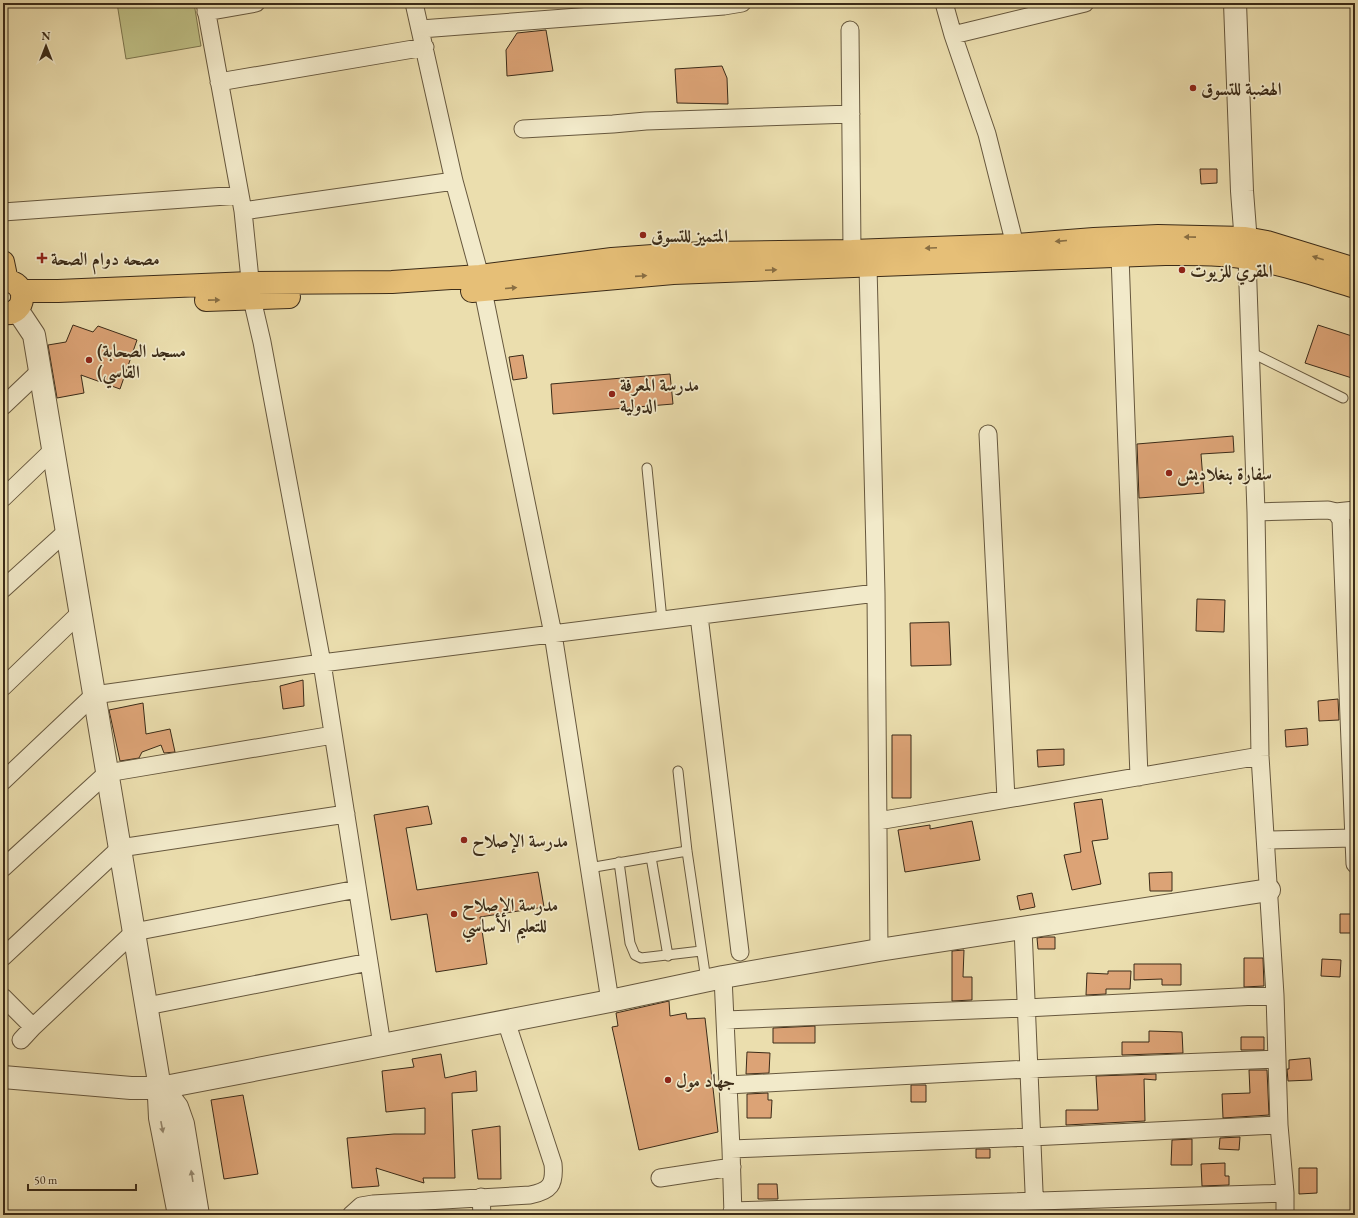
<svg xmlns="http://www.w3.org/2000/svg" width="1358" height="1218" font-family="'EB Garamond',Amiri,serif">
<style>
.green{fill:#bebf85;stroke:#7c754e}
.building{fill:#dca376;stroke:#3b2b18}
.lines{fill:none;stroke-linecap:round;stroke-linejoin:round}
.service-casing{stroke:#67583e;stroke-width:11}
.minor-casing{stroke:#67583e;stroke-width:19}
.tertiary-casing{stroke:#67583e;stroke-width:24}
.primary-casing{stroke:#3b2b18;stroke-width:24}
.service{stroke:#f2eaca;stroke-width:9}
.minor{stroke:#f2eaca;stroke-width:17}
.tertiary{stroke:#f2eaca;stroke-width:22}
.primary{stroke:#e6bf77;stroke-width:22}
.oneway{fill:#886e43}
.oneway2{fill:#968a71}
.poi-dot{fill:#8f2418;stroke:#f2eaca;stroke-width:1.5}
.labels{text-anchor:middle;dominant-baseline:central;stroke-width:3.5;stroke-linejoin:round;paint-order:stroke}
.poi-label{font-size:18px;font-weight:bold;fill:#3b2b18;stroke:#f2eaca;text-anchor:start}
</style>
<rect width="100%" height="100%" fill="#ebdeae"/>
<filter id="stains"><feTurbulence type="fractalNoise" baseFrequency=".005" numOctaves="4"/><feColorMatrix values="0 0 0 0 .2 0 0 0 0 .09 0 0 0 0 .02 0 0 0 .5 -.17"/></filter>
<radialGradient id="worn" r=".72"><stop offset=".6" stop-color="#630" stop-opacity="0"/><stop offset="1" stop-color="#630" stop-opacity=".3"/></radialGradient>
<path class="green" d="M 117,3 L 194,3 L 201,46 L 126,59 Z"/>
<path class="building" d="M 546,30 L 553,71 L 507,76 L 506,50 L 517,33 Z
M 722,66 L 727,78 L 728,104 L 677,103 L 675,69 Z
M 1200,169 L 1217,169 L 1217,183 L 1201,184 Z
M 73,325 L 93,332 L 98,326 L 137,340 L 120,389 L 81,375 L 84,393 L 57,398 L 48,345 L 66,342 Z
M 1318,325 L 1355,337 L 1355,379 L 1305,363 Z
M 523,355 L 527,378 L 513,380 L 509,357 Z
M 670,374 L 673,404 L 553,414 L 551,384 Z
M 1233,436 L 1234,452 L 1201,454 L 1204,493 L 1139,498 L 1137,444 Z
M 1197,599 L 1225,600 L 1224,632 L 1196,631 Z
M 949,622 L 951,665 L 911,666 L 910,623 Z
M 303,680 L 304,706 L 283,709 L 280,686 Z
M 1338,699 L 1339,720 L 1319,721 L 1318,701 Z
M 143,703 L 146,734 L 170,729 L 175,752 L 164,753 L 161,745 L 142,752 L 139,758 L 120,761 L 109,710 Z
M 1307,728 L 1308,745 L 1286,747 L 1285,730 Z
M 892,735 L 911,735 L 911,798 L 892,798 Z
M 1064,749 L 1064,765 L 1038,767 L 1037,750 Z
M 1102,799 L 1108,839 L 1092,841 L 1101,884 L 1072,890 L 1064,855 L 1081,852 L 1074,803 Z
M 428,806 L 432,824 L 406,828 L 417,890 L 538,872 L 544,907 L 480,917 L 487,964 L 436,972 L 427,914 L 391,920 L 374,815 Z
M 972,821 L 980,860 L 905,872 L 898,830 L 930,825 L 930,829 Z
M 1172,872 L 1172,891 L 1150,891 L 1149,873 Z
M 1032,893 L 1035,907 L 1020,910 L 1017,896 Z
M 1340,914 L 1353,914 L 1354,933 L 1340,933 Z
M 1044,937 L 1055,937 L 1055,949 L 1038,949 L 1037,938 Z
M 964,950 L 963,977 L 972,977 L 972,1000 L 952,1001 L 952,951 Z
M 1244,958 L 1263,958 L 1264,986 L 1244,987 Z
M 1322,959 L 1341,960 L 1340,977 L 1321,976 Z
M 1134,964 L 1181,964 L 1181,985 L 1162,985 L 1162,979 L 1134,980 Z
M 1108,971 L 1131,971 L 1130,989 L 1106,989 L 1106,994 L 1086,995 L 1087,973 L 1108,974 Z
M 669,1001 L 670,1016 L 686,1013 L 687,1019 L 705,1018 L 718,1132 L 639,1150 L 612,1027 L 618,1026 L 616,1013 Z
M 815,1026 L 815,1043 L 773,1043 L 773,1028 Z
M 1149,1031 L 1182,1032 L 1183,1053 L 1122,1055 L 1122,1042 L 1149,1042 Z
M 1241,1037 L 1264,1037 L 1264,1050 L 1241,1050 Z
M 747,1052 L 770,1053 L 769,1073 L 746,1074 Z
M 441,1054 L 445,1078 L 476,1071 L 477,1091 L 452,1093 L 455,1178 L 423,1178 L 424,1183 L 376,1168 L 379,1186 L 352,1188 L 347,1138 L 394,1134 L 425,1134 L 425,1108 L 386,1112 L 382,1071 L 414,1067 L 412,1059 Z
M 1310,1058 L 1312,1080 L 1288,1081 L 1287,1069 L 1289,1069 L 1289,1060 Z
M 1249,1070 L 1267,1070 L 1269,1115 L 1223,1118 L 1222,1094 L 1250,1093 Z
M 1156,1074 L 1156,1080 L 1144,1079 L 1145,1121 L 1066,1125 L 1066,1110 L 1098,1110 L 1096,1076 Z
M 911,1085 L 926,1085 L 926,1102 L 911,1102 Z
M 768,1093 L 768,1100 L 772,1100 L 771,1118 L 747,1118 L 747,1094 Z
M 243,1095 L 258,1174 L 224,1179 L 211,1100 Z
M 500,1126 L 501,1179 L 478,1179 L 472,1130 Z
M 1240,1137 L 1239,1150 L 1219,1149 L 1220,1138 Z
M 1192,1139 L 1192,1165 L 1171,1165 L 1172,1140 Z
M 976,1149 L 990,1149 L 990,1158 L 976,1158 Z
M 1225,1163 L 1225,1176 L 1229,1176 L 1229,1185 L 1202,1186 L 1201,1164 Z
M 1299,1168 L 1317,1168 L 1317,1193 L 1299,1194 Z
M 758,1184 L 777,1184 L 778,1199 L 758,1199 Z"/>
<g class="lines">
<g class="service-casing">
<path id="service" d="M 1250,352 L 1343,398
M 647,468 L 662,620
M 678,771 L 687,851 L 706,980
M 651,857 L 668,956
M 619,862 L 630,943 L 635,955 L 641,958 L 701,951
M 589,868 L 687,851"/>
</g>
<g class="minor-casing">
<path id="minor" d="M 205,3 L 243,211 L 252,299 L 262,342 L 322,663 L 382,1045
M 414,3 L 454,181 L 480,276 L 553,634 L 610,1001
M 944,3 L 953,35 L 987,134 L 1015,245
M 206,12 L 256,3
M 421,29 L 724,6 L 742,3
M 850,30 L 852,251
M 953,35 L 1085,3
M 219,82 L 425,47
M 523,129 L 613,124 L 646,121 L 851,114
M 243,211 L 454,181
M 3,212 L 240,195
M 1120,256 L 1139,777
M 1247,258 L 1256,512 L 1260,756 L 1275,995 L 1279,1125 L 1285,1193 L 1285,1215
M 868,266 L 876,593
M 3,406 L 40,371
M 988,434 L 1006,799
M 3,498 L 53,450
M 1256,512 L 1328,510 L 1336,512 L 1341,520 L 1355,864
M 1336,512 L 1355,510
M 3,589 L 67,531
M 699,616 L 740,952
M 3,687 L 80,613
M 3,781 L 94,695 L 322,663 L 876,593 L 879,950
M 878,821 L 1260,756
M 1266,840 L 1353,838
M 3,868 L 107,773 L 333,735
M 1023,928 L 1035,1215
M 3,957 L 120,848 L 346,814
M 723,977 L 731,1149 L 733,1215
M 3,997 L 33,1027
M 147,1006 L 369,962
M 725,1020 L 1026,1008 L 1275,995
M 21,1040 L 33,1027 L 134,932 L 357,889
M 728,1085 L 1029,1069 L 1277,1059
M 731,1149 L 1031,1137 L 1279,1125
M 660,1178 L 732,1167
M 481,1197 L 482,1215
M 732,1211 L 1285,1193
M 351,1215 L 361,1206 L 373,1204 L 530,1195 C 550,1191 555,1185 553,1164 L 506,1021"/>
</g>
<g class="tertiary-casing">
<path id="tertiary" d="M 1235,3 L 1242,191 L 1247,256
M 15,311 L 22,317 L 34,335 L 160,1088 L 159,1097 L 160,1118 L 179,1215
M 3,1077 L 131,1088 L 160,1088 L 610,1001 L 723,977 L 879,950 L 1269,890
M 160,1088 L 167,1094 L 177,1107 L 183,1124 L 198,1215"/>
</g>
<g class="primary-casing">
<path id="primary" d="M 3,262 L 7,281
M 3,281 C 30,279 27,317 3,313
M 21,291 L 58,291 L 250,283 L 392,282 L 480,276 L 612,259 L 680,254 L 708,253 L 852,251 L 1015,245 L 1094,239 L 1158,236 L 1245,238 L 1267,242 L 1355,269
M 472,291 L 673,273 L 1165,254 C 1192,254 1221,253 1248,258 C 1284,264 1320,276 1355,287
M 206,300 L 289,297"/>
</g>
<use href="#service" class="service"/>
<use href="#minor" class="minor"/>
<use href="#tertiary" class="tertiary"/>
<use href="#primary" class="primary"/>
</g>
<defs><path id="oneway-solid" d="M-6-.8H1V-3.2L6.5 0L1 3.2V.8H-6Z"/></defs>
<g class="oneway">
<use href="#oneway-solid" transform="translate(1190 237) rotate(-179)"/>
<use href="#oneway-solid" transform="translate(1061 241) rotate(175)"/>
<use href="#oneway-solid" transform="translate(931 248) rotate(178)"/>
<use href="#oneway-solid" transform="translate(1318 258) rotate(-163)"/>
<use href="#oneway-solid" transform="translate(771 270) rotate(-2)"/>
<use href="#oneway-solid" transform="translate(641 276) rotate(-4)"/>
<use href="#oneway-solid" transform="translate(511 288) rotate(-5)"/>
<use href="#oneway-solid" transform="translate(214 300) rotate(-1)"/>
</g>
<g class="oneway2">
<use href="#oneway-solid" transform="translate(162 1127) rotate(79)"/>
<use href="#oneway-solid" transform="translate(192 1176) rotate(-99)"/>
</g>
<g class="poi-dot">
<circle cx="1193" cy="88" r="4"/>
<circle cx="643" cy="235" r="4"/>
<path d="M40 252h4v4h4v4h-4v4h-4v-4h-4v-4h4z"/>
<circle cx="1182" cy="270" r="4"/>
<circle cx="89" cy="360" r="4"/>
<circle cx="612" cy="394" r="4"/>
<circle cx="1169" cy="473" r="4"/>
<circle cx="464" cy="840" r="4"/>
<circle cx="454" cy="914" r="4"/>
<circle cx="668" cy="1080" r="4"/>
</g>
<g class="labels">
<g class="poi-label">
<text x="1201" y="88">الهضبة للتسوق</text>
<text x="651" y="235">المتميز للتسوق</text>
<text x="51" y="258">مصحه دوام الصحة</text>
<text x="1190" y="270">المقري للزيوت</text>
<text x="97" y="350">(مسجد الصحابة<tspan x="97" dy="21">(القاسي</tspan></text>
<text x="620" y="384">مدرسة المعرفة<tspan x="620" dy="21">الدولية</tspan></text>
<text x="1177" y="473">سفارة بنغلاديش</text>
<text x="472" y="840">مدرسة الإصلاح</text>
<text x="462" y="904">مدرسة الإصلاح<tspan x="462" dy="21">للتعليم الأساسي</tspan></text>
<text x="676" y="1080">جهاد مول</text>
</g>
</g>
<rect width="1358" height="1218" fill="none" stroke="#ebdeae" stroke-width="16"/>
<rect x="4" y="4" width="1350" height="1210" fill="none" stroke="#3b2b18" stroke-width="2"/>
<rect x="8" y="8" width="1342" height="1202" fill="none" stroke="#3b2b18"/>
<g transform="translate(46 46)" stroke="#f2eaca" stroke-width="3" paint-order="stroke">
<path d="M0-3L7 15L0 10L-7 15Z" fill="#3b2b18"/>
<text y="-6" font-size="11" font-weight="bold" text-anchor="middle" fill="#3b2b18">N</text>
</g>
<path d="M28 1184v6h108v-6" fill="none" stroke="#3b2b18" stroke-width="2"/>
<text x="34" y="1184" font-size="12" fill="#3b2b18" stroke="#f2eaca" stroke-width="3" paint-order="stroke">50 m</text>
<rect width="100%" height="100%" filter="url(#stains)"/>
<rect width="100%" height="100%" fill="url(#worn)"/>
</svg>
